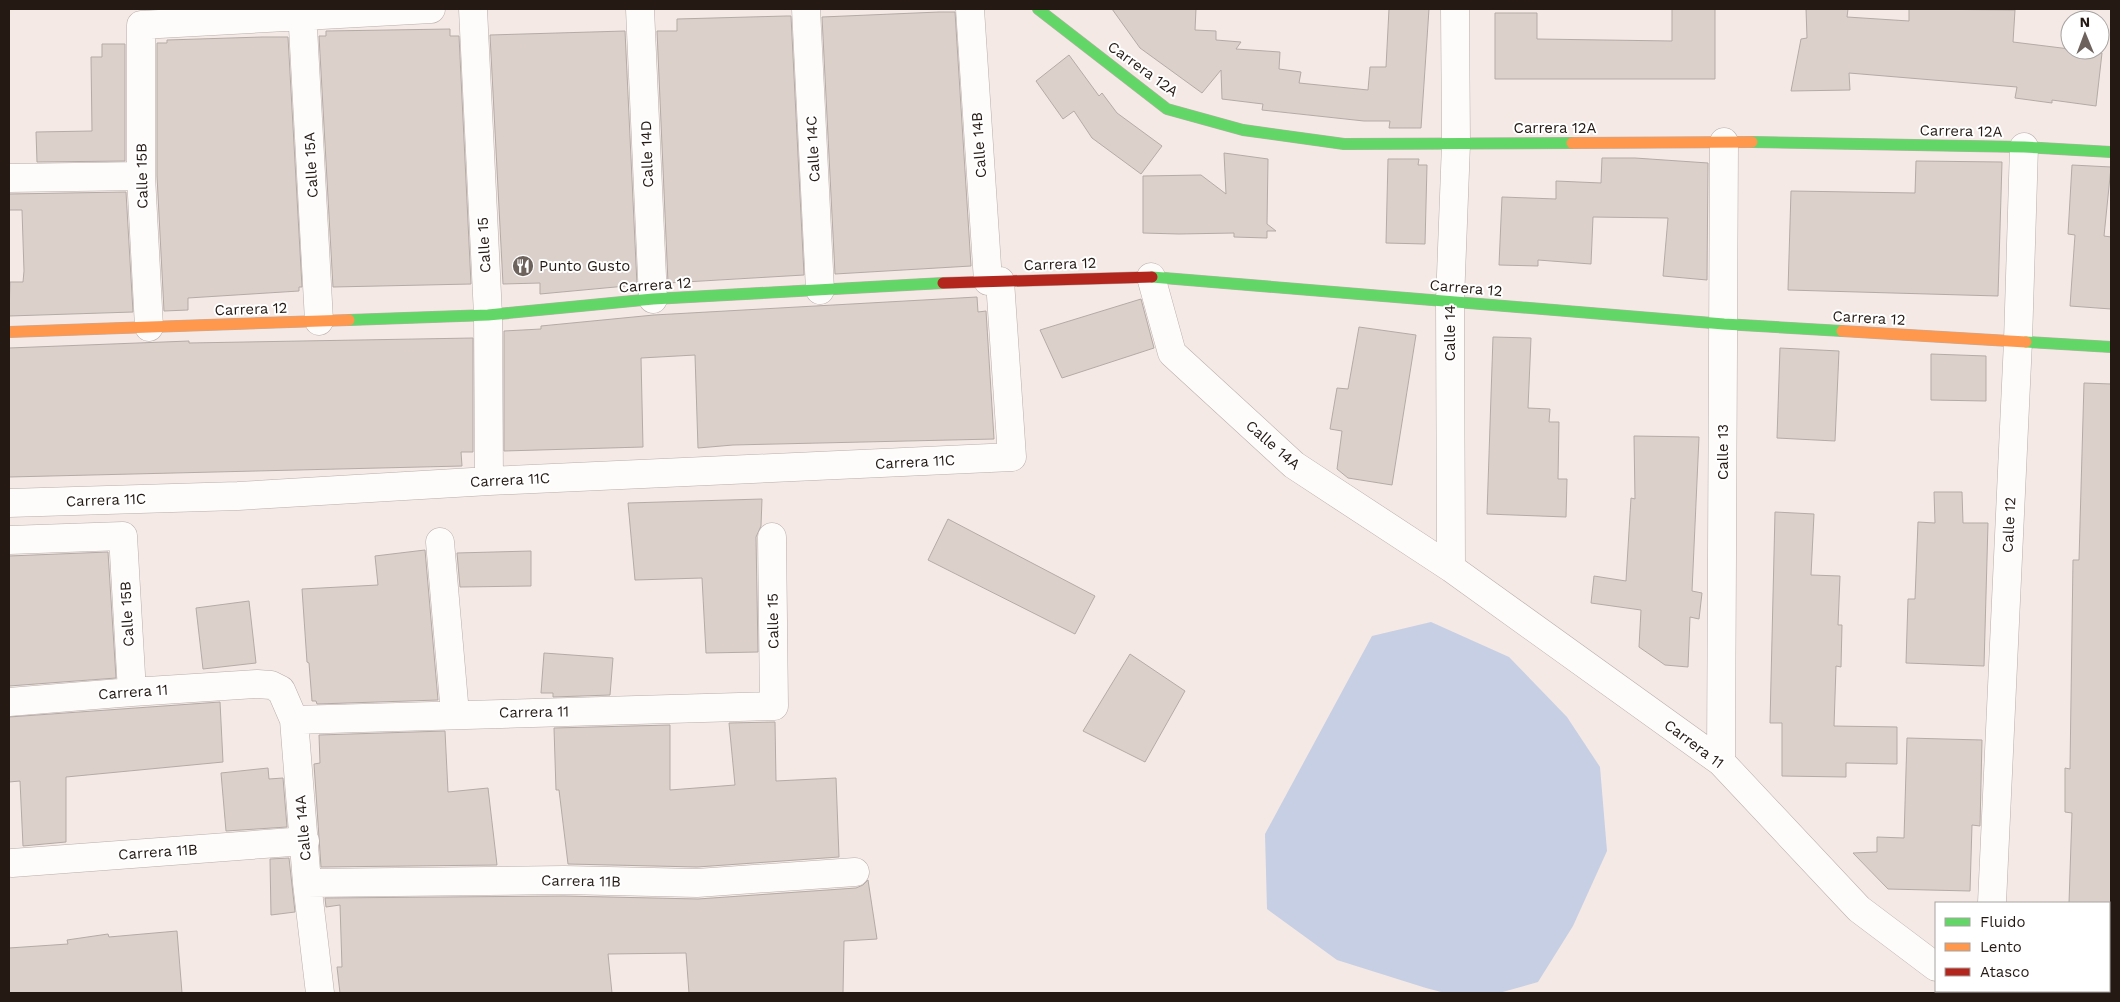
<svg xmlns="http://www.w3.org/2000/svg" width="2120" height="1002" font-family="'Work Sans',sans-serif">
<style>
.water{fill:#c6cfe4}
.building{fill:#dcd0cb;stroke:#b5aba6}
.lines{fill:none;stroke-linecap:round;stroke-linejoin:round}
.street-casing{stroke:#b9aea9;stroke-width:29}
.fast-casing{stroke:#b9aea9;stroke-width:12}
.slow-casing{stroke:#b9aea9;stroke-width:12}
.jam-casing{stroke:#b9aea9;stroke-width:12}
.street{stroke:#fdfcfb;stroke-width:28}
.fast{stroke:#63d668;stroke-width:11}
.slow{stroke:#ff974d;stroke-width:11}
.jam{stroke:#b3261e;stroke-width:11}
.labels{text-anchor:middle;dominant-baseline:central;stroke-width:4;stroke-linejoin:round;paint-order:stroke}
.street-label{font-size:15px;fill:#241913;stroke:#fff}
.poi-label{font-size:15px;fill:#241913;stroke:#fff;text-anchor:start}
</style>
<rect width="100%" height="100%" fill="#f4e9e4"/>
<path class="water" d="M 1431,622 L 1509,657 L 1567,717 L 1600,767 L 1607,851 L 1573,926 L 1538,982 L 1499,993 L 1445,993 L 1426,988 L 1337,960 L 1267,909 L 1265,834 L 1372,636 Z"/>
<path class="building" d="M 1112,9 L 1196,9 L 1195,30 L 1216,31 L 1216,40 L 1241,42 L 1236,49 L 1280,52 L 1279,69 L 1301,72 L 1299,83 L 1368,90 L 1370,67 L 1386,67 L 1389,9 L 1429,9 L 1421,128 L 1389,128 L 1390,121 L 1364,121 L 1262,110 L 1263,104 L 1222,99 L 1221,70 L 1202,93 L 1140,48 Z
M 1672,9 L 1715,9 L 1715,79 L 1495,79 L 1495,13 L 1537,13 L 1537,39 L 1672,41 Z
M 1806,9 L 1848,9 L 1847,17 L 1909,21 L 1909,9 L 2015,10 L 2013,42 L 2102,53 L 2096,106 L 2052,100 L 2052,103 L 2015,98 L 2017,87 L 1849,73 L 1850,90 L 1791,91 L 1801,39 L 1807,38 Z
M 939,12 L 955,12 L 971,266 L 835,274 L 822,17 Z
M 786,16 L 791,16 L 804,275 L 668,283 L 657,31 L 677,31 L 677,19 Z
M 450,29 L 450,36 L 459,36 L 471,284 L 333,287 L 319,36 L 326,36 L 326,31 Z
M 625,31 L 637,285 L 540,294 L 540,283 L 503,284 L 490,35 Z
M 262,37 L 288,37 L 302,287 L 299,287 L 299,291 L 188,298 L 188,310 L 164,311 L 157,176 L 157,43 L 167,43 L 167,40 Z
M 102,44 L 125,44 L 125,161 L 37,162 L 36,132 L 92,131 L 91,57 L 102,57 Z
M 1069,55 L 1099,96 L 1102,93 L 1117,113 L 1162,146 L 1141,174 L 1092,138 L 1074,111 L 1063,119 L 1036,81 Z
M 1224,153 L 1268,159 L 1267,224 L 1276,231 L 1267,231 L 1267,238 L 1234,237 L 1234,233 L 1179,234 L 1143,233 L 1143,176 L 1201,175 L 1226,194 Z
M 1602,158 L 1635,158 L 1708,163 L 1707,280 L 1663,276 L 1668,218 L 1593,217 L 1591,264 L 1538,260 L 1538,266 L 1499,265 L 1502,197 L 1556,199 L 1556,181 L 1601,183 Z
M 1388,159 L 1419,159 L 1418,165 L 1427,165 L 1425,244 L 1386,243 Z
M 1916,161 L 2002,162 L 1998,296 L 1788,290 L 1791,191 L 1915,193 Z
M 2072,165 L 2111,167 L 2104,236 L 2111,237 L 2111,309 L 2070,306 L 2075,235 L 2068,234 Z
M 126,192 L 133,312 L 9,316 L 10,282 L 23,282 L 24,271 L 22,210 L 9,210 L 9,194 Z
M 977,297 L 978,312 L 986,311 L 994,439 L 733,445 L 698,448 L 695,355 L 641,358 L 643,447 L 504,451 L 504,331 L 541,329 L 541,326 L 654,315 Z
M 1141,299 L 1154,348 L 1062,378 L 1040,330 Z
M 1359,327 L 1416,335 L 1392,485 L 1348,478 L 1337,469 L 1342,431 L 1330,429 L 1337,388 L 1348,389 Z
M 1493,337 L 1531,338 L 1528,408 L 1550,409 L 1549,422 L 1559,422 L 1558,479 L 1567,479 L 1566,517 L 1487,514 Z
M 473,338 L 473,452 L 461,452 L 462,466 L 9,477 L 9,348 L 189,341 L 189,343 Z
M 1780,348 L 1839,351 L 1835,441 L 1777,438 Z
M 1931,354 L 1986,356 L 1986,401 L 1931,400 Z
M 2084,383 L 2111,384 L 2111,903 L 2069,903 L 2072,813 L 2065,812 L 2065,768 L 2070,769 L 2073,560 L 2079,560 Z
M 1634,436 L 1699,437 L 1692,591 L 1702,593 L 1699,619 L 1690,617 L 1688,667 L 1665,665 L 1639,647 L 1641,610 L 1591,603 L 1594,576 L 1626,581 L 1631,498 L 1635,499 Z
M 1934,492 L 1962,492 L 1963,523 L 1988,523 L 1984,666 L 1906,663 L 1908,599 L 1915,599 L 1918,522 L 1935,523 Z
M 762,499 L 761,526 L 756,537 L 758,652 L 706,653 L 702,578 L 635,580 L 628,503 Z
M 1775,512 L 1814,514 L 1811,575 L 1840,576 L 1838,625 L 1842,625 L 1841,667 L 1836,666 L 1834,726 L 1897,727 L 1897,764 L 1846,763 L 1846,777 L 1782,776 L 1782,723 L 1770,723 Z
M 948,519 L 1095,596 L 1075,634 L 928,560 Z
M 425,550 L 438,700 L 317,704 L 316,701 L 312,701 L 309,663 L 307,662 L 302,589 L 378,585 L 375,556 Z
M 531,551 L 531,586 L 460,587 L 457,553 Z
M 108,552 L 116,678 L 9,686 L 9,556 Z
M 249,601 L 256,663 L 203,669 L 196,608 Z
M 544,653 L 613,658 L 610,695 L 553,697 L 553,693 L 541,693 Z
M 1130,654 L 1185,691 L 1145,762 L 1083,731 Z
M 220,702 L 223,762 L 66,777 L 66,842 L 23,846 L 20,781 L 9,782 L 9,717 Z
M 775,722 L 776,781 L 836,778 L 839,857 L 697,867 L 568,864 L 559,790 L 556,790 L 554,728 L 670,725 L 670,790 L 735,785 L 729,723 Z
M 445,731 L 448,792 L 488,788 L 497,865 L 321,867 L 314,764 L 320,763 L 319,735 Z
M 1907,738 L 1982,740 L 1980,826 L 1972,825 L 1970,891 L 1888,889 L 1853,853 L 1877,852 L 1877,837 L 1904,838 Z
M 268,768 L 269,779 L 283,778 L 287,827 L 226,831 L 221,773 Z
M 289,858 L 295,912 L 271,915 L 270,859 Z
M 868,880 L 877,939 L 844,941 L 843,993 L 689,993 L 686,953 L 608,954 L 612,993 L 340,993 L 337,967 L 342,967 L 340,905 L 326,907 L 325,898 L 564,896 L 698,899 L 856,888 L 863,885 Z
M 177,931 L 182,993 L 9,993 L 9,948 L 68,944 L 67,940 L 108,934 L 109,937 Z"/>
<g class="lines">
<g class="street-casing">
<path id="street" d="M 302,9 L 319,321
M 473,9 L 488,315 L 489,481
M 640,9 L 653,299
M 806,9 L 820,290
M 970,9 L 988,281
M 9,178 L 141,176
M 1151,277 L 1172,353 L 1294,465 L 1451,568 L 1721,762 L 1859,909 L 1936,967
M 149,327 L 141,176 L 141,25 L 431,9
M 9,503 L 238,496 L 489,481 L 1012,457 L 1000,281
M 9,540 L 123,536 L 132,692
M 440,542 L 455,714
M 1451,568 L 1450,301 L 1456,144 L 1455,9
M 9,702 L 132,692 L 257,684 L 271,685 L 281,690 L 294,720 L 307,883 L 320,993
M 294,720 L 774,706 L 772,537
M 1721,762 L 1724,142
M 12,863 L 305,841
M 307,883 L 564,880 L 697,883 L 855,872
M 1992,903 L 2018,341 L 2024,147
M 2109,952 L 2111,952
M 1967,991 L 1971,993"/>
</g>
<g class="fast-casing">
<path id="fast" d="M 1038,9 L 1167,109 L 1243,130 L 1344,144 L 1572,143
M 1752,142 L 2024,147 L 2111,152
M 1152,277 L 1724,324 L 1842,331
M 349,320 L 488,315 L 653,299 L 943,283
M 2026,342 L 2111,347"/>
</g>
<g class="slow-casing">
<path id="slow" d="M 1572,143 L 1752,142
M 1842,331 L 2026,342
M 9,332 L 349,320"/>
</g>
<g class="jam-casing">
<path id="jam" d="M 943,283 L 1152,277"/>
</g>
<use href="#street" class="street"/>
<use href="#fast" class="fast"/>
<use href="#slow" class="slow"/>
<use href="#jam" class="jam"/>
</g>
<defs>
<g id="restaurant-disc" transform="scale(1.125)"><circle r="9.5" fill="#6d625c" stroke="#fff"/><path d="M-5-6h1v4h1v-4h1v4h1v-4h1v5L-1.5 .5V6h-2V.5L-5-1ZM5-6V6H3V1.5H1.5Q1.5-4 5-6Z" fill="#fff"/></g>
</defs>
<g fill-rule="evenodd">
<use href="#restaurant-disc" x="523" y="266"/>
</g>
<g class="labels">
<g class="street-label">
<text transform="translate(1143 69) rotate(36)">Carrera 12A</text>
<text x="1555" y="128">Carrera 12A</text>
<text transform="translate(1961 131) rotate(1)">Carrera 12A</text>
<text transform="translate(979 145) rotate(-94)">Calle 14B</text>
<text transform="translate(813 149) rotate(-93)">Calle 14C</text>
<text transform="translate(647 154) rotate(-92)">Calle 14D</text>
<text transform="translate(311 165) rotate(-93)">Calle 15A</text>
<text transform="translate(142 176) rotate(-91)">Calle 15B</text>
<text transform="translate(484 245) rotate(-93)">Calle 15</text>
<text transform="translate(1060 264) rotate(-2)">Carrera 12</text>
<text transform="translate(655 285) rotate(-4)">Carrera 12</text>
<text transform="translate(1466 288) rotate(5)">Carrera 12</text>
<text transform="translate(251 309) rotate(-2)">Carrera 12</text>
<text transform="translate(1869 318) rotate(3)">Carrera 12</text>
<text transform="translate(1450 333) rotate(-90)">Calle 14</text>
<text transform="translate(1273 445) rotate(41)">Calle 14A</text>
<text transform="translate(1723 452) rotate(-90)">Calle 13</text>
<text transform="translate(915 462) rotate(-3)">Carrera 11C</text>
<text transform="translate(510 480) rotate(-3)">Carrera 11C</text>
<text transform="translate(106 500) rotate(-2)">Carrera 11C</text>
<text transform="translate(2009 525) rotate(-87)">Calle 12</text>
<text transform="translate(127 614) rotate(-93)">Calle 15B</text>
<text transform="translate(773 621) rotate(-91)">Calle 15</text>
<text transform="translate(133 692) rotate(-4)">Carrera 11</text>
<text transform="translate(534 712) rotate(-1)">Carrera 11</text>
<text transform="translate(1694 744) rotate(37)">Carrera 11</text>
<text transform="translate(303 828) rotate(-95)">Calle 14A</text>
<text transform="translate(158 852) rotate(-4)">Carrera 11B</text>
<text transform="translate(581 881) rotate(1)">Carrera 11B</text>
</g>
<g class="poi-label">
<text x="539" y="266">Punto Gusto</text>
</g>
</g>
<rect width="2120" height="1002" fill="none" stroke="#241913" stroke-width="20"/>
<rect x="1935" y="902" width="175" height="90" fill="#ffffff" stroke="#a7a3a1"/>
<rect x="1945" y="918" width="25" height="8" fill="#63d668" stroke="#a7a3a1"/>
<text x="1980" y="927" font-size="15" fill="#241913">Fluido</text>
<rect x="1945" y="943" width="25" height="8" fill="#ff974d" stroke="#a7a3a1"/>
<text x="1980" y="952" font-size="15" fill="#241913">Lento</text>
<rect x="1945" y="968" width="25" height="8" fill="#b3261e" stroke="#a7a3a1"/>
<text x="1980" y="977" font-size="15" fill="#241913">Atasco</text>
<g transform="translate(2085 35) rotate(359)"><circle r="24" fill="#ffffff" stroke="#a7a3a1"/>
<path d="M0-4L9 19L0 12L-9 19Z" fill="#6d625c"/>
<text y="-8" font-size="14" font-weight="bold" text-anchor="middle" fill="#241913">N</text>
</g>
</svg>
